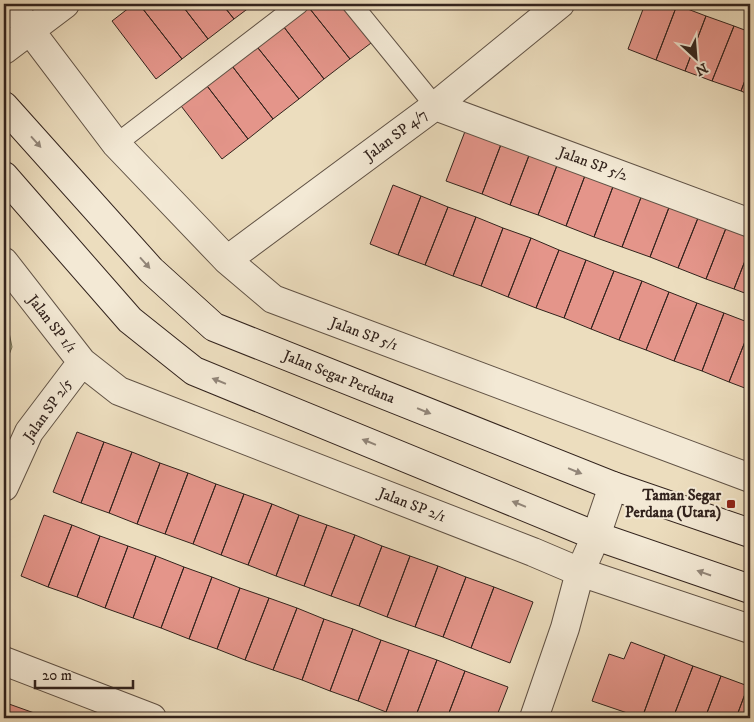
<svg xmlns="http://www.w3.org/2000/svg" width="754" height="722" font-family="'IM FELL DW Pica',serif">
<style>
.green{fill:#bdbf8e;stroke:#787156}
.building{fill:#e4958a;stroke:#32231d}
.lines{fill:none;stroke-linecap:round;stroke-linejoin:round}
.lane-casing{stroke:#605245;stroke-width:21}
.street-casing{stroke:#605245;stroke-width:30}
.secondary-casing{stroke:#32231d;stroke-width:30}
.lane{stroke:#f3e9d5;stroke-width:19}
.street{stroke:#f3e9d5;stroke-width:28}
.secondary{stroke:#f3e9d5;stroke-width:28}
.oneway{fill:#928679}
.poi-dot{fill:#8f2418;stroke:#f3e9d5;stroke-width:2}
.labels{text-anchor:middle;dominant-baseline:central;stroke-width:4;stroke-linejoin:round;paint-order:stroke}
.street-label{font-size:15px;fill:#32231d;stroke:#f3e9d5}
.poi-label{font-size:15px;font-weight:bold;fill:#32231d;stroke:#f3e9d5;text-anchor:end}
</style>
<rect width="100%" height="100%" fill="#ecddbe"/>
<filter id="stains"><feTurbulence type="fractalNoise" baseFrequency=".004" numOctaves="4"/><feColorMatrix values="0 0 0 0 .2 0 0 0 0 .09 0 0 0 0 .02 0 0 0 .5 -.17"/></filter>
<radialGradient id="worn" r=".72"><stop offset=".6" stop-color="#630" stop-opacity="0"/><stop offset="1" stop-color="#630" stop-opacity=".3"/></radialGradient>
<path class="green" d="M 4,308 L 12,347 L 4,368 Z"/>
<path class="building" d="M 134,4 L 139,4 L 182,59 L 156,79 L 112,21 Z
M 139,4 L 181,4 L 208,39 L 182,59 Z
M 181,4 L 222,4 L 234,19 L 208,39 Z
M 222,4 L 254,4 L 234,19 Z
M 306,4 L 347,4 L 375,40 L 350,59 Z
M 306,4 L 350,59 L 324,79 L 280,22 Z
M 645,4 L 677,5 L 656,60 L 628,49 Z
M 677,5 L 706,16 L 685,71 L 656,60 Z
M 706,16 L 734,26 L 712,81 L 685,71 Z
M 280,22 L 324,79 L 299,99 L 254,43 Z
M 734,26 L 750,32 L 750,67 L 741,91 L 712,81 Z
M 254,43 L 299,99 L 273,119 L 229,62 Z
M 229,62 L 273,119 L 248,139 L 204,82 Z
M 750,67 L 750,95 L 741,91 Z
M 204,82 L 248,139 L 222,159 L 178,102 Z
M 469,121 L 505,134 L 482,194 L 446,181 Z
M 505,134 L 533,145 L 510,205 L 482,194 Z
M 533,145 L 561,155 L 538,215 L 510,205 Z
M 561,155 L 589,165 L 566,226 L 538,215 Z
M 589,165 L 617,176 L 594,237 L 566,226 Z
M 617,176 L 645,187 L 622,247 L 594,237 Z
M 393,185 L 421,196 L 398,255 L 370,244 Z
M 645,187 L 673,197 L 650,257 L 622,247 Z
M 421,196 L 448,207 L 425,265 L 398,255 Z
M 673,197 L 702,208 L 678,268 L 650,257 Z
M 448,207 L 476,217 L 453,276 L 425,265 Z
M 702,208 L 730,218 L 706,279 L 678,268 Z
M 476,217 L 503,228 L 481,286 L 453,276 Z
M 730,218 L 750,226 L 750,248 L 734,289 L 706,279 Z
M 503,228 L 531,238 L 508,297 L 481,286 Z
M 531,238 L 559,250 L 536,308 L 508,297 Z
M 750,248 L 750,295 L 734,289 Z
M 559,250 L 586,260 L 564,318 L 536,308 Z
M 586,260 L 614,271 L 591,329 L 564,318 Z
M 614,271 L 642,281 L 619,340 L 591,329 Z
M 642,281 L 669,292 L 646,350 L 619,340 Z
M 669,292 L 697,303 L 674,361 L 646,350 Z
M 697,303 L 724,313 L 702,371 L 674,361 Z
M 724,313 L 750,323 L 750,329 L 729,382 L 702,371 Z
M 750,329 L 750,390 L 729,382 Z
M 77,432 L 104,442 L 81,503 L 53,492 Z
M 104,442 L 132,452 L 109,513 L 81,503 Z
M 132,452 L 160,463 L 137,524 L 109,513 Z
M 160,463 L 188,473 L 165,534 L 137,524 Z
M 188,473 L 216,484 L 193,544 L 165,534 Z
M 216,484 L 244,494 L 221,555 L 193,544 Z
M 244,494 L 272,504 L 248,565 L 221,555 Z
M 272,504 L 299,515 L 276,576 L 248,565 Z
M 44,515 L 72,525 L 48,587 L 21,576 Z
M 299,515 L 327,525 L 304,586 L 276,576 Z
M 72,525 L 100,536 L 77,597 L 48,587 Z
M 327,525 L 355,535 L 331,596 L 304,586 Z
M 355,535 L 382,546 L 359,606 L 331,596 Z
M 100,536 L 128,546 L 105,608 L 77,597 Z
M 128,546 L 156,556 L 133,618 L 105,608 Z
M 382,546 L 410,556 L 387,617 L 359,606 Z
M 156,556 L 184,567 L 161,628 L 133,618 Z
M 410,556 L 438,566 L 415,627 L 387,617 Z
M 438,566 L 466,577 L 443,637 L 415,627 Z
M 184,567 L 212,577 L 189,639 L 161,628 Z
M 212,577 L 240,588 L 217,649 L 189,639 Z
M 466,577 L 494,587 L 471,648 L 443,637 Z
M 494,587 L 533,602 L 510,663 L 471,648 Z
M 240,588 L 269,598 L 245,660 L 217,649 Z
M 269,598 L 297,608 L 273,670 L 245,660 Z
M 297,608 L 324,619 L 302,680 L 273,670 Z
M 324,619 L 353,629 L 330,691 L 302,680 Z
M 353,629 L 381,640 L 358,701 L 330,691 Z
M 381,640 L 409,650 L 386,712 L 358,701 Z
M 631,642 L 665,655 L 642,718 L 592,701 L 609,654 L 624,659 Z
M 409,650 L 437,660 L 415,718 L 404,718 L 386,712 Z
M 665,655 L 693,666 L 673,718 L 642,718 Z
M 437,660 L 465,671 L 447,718 L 415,718 Z
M 693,666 L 721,676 L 705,718 L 673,718 Z
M 465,671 L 508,687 L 496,718 L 447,718 Z
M 721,676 L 748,686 L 736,718 L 705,718 Z
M 748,686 L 750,687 L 750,718 L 736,718 Z
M 9,704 L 37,714 L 35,718 L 4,718 Z"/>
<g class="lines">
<g class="lane-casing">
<path id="lane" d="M 352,4 L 435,106
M 116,144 L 299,4"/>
</g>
<g class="street-casing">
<path id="street" d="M 10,4 L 116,144 L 227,260 L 273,299 L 750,478
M 4,50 L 65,4
M 435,106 L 750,223
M 227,260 L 435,106 L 560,4
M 4,262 L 82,362 L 119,391 L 533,552 L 580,572 L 750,629
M 4,487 L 29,432 L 82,362
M 4,661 L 152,718
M 534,718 L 565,628 L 580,572 L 596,536 L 613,486"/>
</g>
<g class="secondary-casing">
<path id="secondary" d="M 4,106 L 151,270 L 214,327 L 613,486 L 750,533
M 4,176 L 130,320 L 194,371 L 596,536 L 750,589"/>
</g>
<use href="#lane" class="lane"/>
<use href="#street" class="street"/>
<use href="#secondary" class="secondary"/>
</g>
<defs><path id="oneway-solid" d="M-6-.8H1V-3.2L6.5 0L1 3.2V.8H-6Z" transform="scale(1.25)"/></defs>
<g class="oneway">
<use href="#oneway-solid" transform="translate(36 142) rotate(48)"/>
<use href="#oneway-solid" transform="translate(145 263) rotate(48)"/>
<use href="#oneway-solid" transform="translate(219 381) rotate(-158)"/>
<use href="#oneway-solid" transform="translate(424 411) rotate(22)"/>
<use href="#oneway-solid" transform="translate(369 442) rotate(-158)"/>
<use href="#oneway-solid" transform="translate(575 471) rotate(22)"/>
<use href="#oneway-solid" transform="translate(519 504) rotate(-158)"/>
<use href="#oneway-solid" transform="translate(704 573) rotate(-161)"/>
</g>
<rect class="poi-dot" x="726" y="499" width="10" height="10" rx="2.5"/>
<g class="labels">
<g class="street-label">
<text transform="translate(396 135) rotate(-37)">Jalan SP 4/7</text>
<text transform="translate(593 164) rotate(20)">Jalan SP 5/2</text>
<text transform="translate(52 324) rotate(52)">Jalan SP 1/1</text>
<text transform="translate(364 334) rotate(20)">Jalan SP 5/1</text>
<text transform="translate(339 377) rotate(22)">Jalan Segar Perdana</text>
<text transform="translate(48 410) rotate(-55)">Jalan SP 2/5</text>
<text transform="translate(412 505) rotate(21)">Jalan SP 2/1</text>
</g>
<g class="poi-label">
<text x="721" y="495">Taman Segar<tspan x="721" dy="17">Perdana (Utara)</tspan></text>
</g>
</g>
<rect width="754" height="722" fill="none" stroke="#ecddbe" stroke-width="20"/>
<rect x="5" y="5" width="744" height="712" fill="none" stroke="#32231d" stroke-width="2.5"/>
<rect x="10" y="10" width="734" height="702" fill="none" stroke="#32231d"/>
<g transform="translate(696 58) rotate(154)" stroke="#f3e9d5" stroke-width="4" paint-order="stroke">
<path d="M0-4L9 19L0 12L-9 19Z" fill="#32231d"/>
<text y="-8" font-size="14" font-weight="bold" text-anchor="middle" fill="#32231d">N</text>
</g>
<path d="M35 680v8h98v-8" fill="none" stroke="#32231d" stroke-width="2.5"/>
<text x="42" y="680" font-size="15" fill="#32231d" stroke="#f3e9d5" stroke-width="4" paint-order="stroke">20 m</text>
<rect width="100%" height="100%" filter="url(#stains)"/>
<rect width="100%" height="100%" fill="url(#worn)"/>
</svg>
